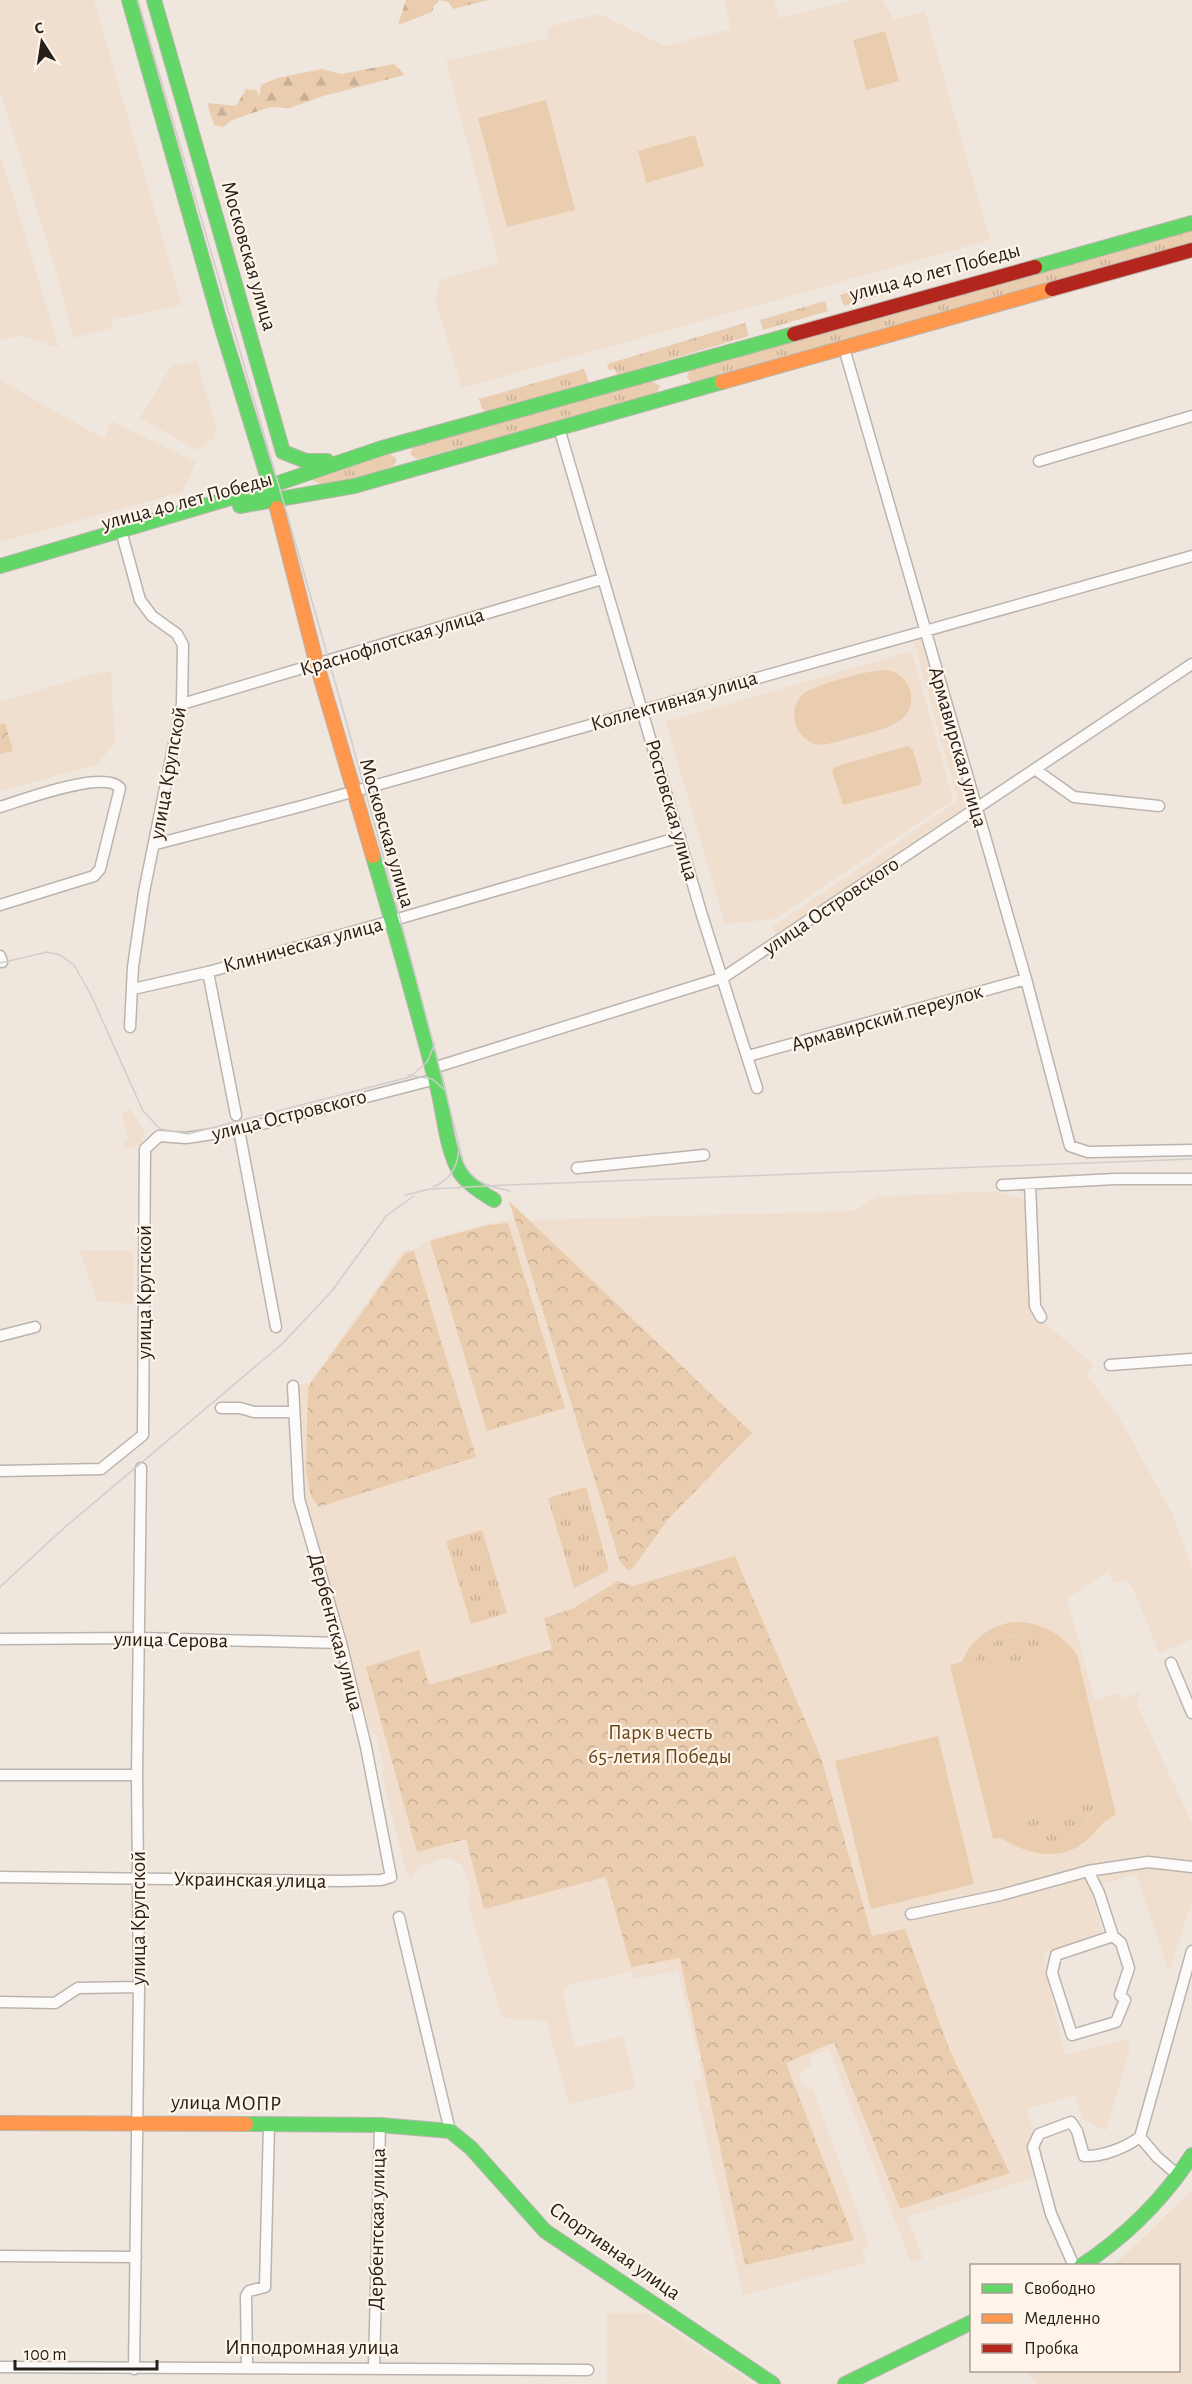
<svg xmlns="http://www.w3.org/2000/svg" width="1192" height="2384" font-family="'Alegreya Sans',sans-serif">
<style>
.built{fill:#f0dfcf}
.grass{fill:url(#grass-tufts)}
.forest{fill:url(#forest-firs)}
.park{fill:url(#park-crowns)}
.pitch{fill:#eaccaf;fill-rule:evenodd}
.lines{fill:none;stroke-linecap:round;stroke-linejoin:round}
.street-casing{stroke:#bbb4ae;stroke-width:13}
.fast-casing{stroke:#bbb4ae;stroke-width:16}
.slow-casing{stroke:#bbb4ae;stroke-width:16}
.jam-casing{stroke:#bbb4ae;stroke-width:16}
.street{stroke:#fdfbfa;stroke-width:10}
.fast{stroke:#63d668;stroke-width:14}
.slow{stroke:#ff974d;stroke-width:14}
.jam{stroke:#b3261e;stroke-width:14}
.tram{stroke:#d0cdcb;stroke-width:1.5}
.labels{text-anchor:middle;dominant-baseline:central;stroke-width:4.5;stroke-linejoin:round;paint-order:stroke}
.street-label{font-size:21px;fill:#26201a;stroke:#fff4ea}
.park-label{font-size:21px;fill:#6c461b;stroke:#fff4ea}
</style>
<defs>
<pattern id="grass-tufts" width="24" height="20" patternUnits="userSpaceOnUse" patternTransform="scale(1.5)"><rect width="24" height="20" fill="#eaccaf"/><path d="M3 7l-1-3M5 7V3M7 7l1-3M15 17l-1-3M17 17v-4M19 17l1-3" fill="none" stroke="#c9af96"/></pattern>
<pattern id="forest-firs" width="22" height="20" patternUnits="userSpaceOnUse" patternTransform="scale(1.5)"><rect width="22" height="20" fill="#eaccaf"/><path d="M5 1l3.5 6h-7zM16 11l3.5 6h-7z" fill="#c9af96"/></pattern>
<pattern id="park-crowns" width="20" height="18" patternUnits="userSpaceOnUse" patternTransform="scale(1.5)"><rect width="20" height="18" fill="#eaccaf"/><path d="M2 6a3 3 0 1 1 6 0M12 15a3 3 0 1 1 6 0" fill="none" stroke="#c9af96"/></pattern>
</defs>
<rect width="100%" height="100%" fill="#efe6de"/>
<path class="built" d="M 0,0 L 94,0 L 182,305 L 111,320 L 112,328 L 73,338 L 58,278 L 0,91 Z
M 724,0 L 774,0 L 779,18 L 854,0 L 882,0 L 894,20 L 925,11 L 990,240 L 462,388 L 435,300 L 440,280 L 499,263 L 446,61 L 549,38 L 547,27 L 599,14 L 665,46 L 731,29 Z
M 0,155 L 23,228 L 59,348 L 21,335 L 0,340 Z
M 197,362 L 216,427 L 214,438 L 197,450 L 140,418 L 171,366 Z
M 0,380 L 104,439 L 111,421 L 196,462 L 182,492 L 0,542 Z
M 923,640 L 968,805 L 778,936 L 772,927 L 958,801 L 914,642 Z
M 912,651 L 953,800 L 774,919 L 725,924 L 666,722 Z
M 111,672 L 115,743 L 96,765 L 0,791 L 0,702 L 97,673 Z
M 131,1109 L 144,1131 L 141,1145 L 126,1150 L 123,1144 L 128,1139 L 122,1114 Z
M 995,1191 L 1025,1200 L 1031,1311 L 1094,1365 L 1086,1374 L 1117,1414 L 1173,1515 L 1192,1567 L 1192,1639 L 1159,1653 L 1134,1591 L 1127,1580 L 1113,1582 L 1108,1572 L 1067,1598 L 1095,1701 L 1120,1692 L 1123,1699 L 1140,1692 L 1137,1705 L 1192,1823 L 1192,1901 L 1169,1971 L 1136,1874 L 1090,1888 L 1103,1934 L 1044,1953 L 1046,1974 L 1065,2055 L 1127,2039 L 1130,2048 L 1106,2131 L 1083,2119 L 1075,2095 L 1026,2109 L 1033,2130 L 1032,2146 L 1042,2175 L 907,2217 L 923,2258 L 911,2262 L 829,2050 L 810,2057 L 812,2064 L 799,2076 L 801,2085 L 813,2089 L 869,2244 L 862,2250 L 866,2263 L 743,2295 L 693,2081 L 702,2078 L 698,2061 L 702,2060 L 700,2053 L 697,2053 L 678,1971 L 633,1979 L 632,1971 L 566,1986 L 563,1992 L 575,2048 L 623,2036 L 636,2088 L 569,2104 L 546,2021 L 502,2018 L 468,1903 L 471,1889 L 462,1865 L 451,1858 L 439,1859 L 418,1868 L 411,1877 L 406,1871 L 381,1773 L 385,1770 L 376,1735 L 371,1733 L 302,1494 L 295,1386 L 309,1383 L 403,1251 L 414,1249 L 434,1238 L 501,1221 L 853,1211 L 877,1197 Z
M 80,1251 L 133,1251 L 133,1304 L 97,1301 Z
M 1192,2191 L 1192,2384 L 1038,2384 L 1026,2371 L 1178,2370 L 1178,2266 L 1114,2265 Z
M 607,2313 L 647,2313 L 753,2384 L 607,2384 Z"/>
<path class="grass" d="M 1192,227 L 1192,242 L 696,383 L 691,383 L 687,377 L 689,371 L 694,368 Z
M 887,282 L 890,293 L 844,306 L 840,295 Z
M 825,301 L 828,311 L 763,330 L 760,320 Z
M 745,323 L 749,336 L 617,375 L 615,369 L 609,370 L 607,364 Z
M 584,369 L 589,382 L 488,412 L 482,409 L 479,399 Z
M 651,381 L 660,386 L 656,395 L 417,459 L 410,454 L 414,445 Z
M 387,453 L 396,458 L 396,463 L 391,467 L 332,484 L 323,485 L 312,480 L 313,476 Z
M 586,1487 L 609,1570 L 574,1588 L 548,1498 Z
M 482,1530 L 507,1613 L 471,1624 L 446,1541 Z
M 1022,1635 L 1042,1640 L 1061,1652 L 966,1675 C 976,1652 995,1635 1022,1635 Z
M 1097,1802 C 1077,1849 1042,1851 1003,1825 Z"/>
<path class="forest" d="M 406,0 L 488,0 L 453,9 L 448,2 L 440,0 L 434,5 L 432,12 L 398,25 Z
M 394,64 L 405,75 L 323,96 L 290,108 L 270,107 L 232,120 L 223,127 L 214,125 L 207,103 L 236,106 L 246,89 L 257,90 L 259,97 L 261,85 L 277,78 L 322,69 L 341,74 Z"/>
<path class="park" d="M 5,723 L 13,751 L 0,754 L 0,725 Z
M 509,1201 L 752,1433 L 669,1518 L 632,1569 L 627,1570 L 620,1562 Z
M 508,1223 L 565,1408 L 487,1431 L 430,1241 L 488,1225 Z
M 414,1251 L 476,1457 L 319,1507 L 311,1496 L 306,1472 L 308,1387 L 405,1253 Z
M 735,1556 L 820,1755 L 872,1936 L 905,1929 L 950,2051 L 1010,2173 L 900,2209 L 834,2042 L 786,2063 L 854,2240 L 745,2265 L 680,1958 L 631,1967 L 606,1877 L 484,1909 L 466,1839 L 417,1852 L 366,1667 L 419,1650 L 429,1685 L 552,1649 L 544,1618 L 572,1609 L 618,1581 L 633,1586 Z"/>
<path class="pitch" d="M 885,31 L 899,81 L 866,90 L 853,40 Z
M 546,100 L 575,210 L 507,227 L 478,118 Z
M 695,135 L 704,166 L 646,183 L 638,151 Z
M 885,670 C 896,671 905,677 909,688 C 923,727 868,732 843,740 C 834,742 825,746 815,744 C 795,738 787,711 802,695 C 812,685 869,670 885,670 Z
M 908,746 L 913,750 L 922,781 L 920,785 L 843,805 L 832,771 L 834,767 Z
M 1013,1622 C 1039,1621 1062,1633 1077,1655 L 1116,1815 C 1102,1820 1099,1829 1088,1839 C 1063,1863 1027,1855 1001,1838 L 993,1839 L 950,1665 L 962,1662 C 970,1640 990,1626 1013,1622 ZM 1015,1635 L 1042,1640 L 1061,1652 L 967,1675 C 975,1653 992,1639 1015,1635 ZM 1097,1802 C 1081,1847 1038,1851 1003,1825 Z
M 938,1736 L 974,1884 L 871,1909 L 835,1761 Z"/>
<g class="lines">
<g class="street-casing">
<path id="street" d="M 844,348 L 1026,979 L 1070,1146 L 1088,1152 L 1192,1150
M 559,428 L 701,912 L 757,1088
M 1039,461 L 1192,416
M 123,538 L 140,600 L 152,616 L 177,634 L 183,645 L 182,704 L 144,892 L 133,967 L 130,1027
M 182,704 L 602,579
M 1036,770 L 1074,797 L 1159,806
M 0,807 C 23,800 105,769 120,788 L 100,869 L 94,876 L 0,905
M 156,844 L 302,806 L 1192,556
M 0,956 L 2,962
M 208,972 L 236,1115
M 133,989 L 208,972 L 377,925 L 680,837
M 748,1056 L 1026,979
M 433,1068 L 724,977 L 1192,664
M 239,1130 L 276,1327
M 577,1168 L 704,1155
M 1030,1184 L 1035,1306 L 1041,1317
M 1002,1185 L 1115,1179 L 1192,1179
M 0,1336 L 35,1327
M 1110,1365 L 1192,1359
M 221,1408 L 240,1408 L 254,1412 L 294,1412
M 0,1471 L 101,1469 L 143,1435 L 145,1149 L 159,1136 L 186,1138 L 239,1130 L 436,1079
M 0,1639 L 140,1638 L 341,1643
M 1171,1663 L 1192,1713
M 0,1775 L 137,1775
M 1088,1871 L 1099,1893 L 1113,1936 L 1121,1943 L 1129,1968 L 1120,1995 L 1125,2000 L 1116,2022 L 1072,2035 L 1052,1973 L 1056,1955 L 1113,1936
M 0,1877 L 342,1881 L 381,1880 L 391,1877 L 366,1747 L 341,1643 L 299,1499 L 293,1386
M 911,1914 L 1001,1895 L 1088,1871 L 1148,1862 L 1192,1867
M 399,1917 L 450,2131
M 0,2002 L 55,2003 L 78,1988 L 139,1987
M 1179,2176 L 1157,2157 L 1140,2137 L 1192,1951
M 0,2256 L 136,2257
M 1074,2266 L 1051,2214 L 1033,2147 L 1039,2134 L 1071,2122 L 1077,2131 L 1084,2156 C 1102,2157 1125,2148 1140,2137
M 0,2367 L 588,2370
M 247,2368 L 246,2296 L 249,2291 L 265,2287 L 269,2124
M 374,2368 L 380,2125
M 134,2369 L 139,1987 L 137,1775 L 141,1468"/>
</g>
<g class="fast-casing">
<path id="fast" d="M 129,0 L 221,325 L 277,508
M 154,0 L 283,452 L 306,461 L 327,461
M 1035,267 L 1192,223
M 240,506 L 354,486 L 722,382
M 0,566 L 258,490 L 382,448 L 794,334
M 373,856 C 395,931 416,1006 436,1082 C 444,1110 445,1145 459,1171 C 466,1183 482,1193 494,1200
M 246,2124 L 380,2125 L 450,2131 L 471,2148 L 545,2231 L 773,2384
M 1081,2266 C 1126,2236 1163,2200 1192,2155
M 845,2384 L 972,2322"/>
</g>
<g class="slow-casing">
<path id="slow" d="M 722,382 L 1052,289
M 277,508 L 317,665 L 373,856
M 0,2123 L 246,2124"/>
</g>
<g class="jam-casing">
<path id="jam" d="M 1052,289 L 1192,250
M 794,334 L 1035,267"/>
</g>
<use href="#street" class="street"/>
<use href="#fast" class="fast"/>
<use href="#slow" class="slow"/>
<use href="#jam" class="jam"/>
<path class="tram" d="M 138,0 C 249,386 366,771 463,1161 C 472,1183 488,1186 510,1191
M 0,963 L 47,952 L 60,955 L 74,965 L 91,995 L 143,1111 L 160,1129 L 188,1134 L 410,1077 L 427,1062 L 435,1043
M 408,1075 L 432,1079 L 445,1090
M 433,1187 C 450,1180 457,1168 459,1150
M 405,1195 L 430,1189 L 506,1185 L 1192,1159
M 0,1587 L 64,1528 L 282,1344 L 332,1291 L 387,1215 L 414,1196"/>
</g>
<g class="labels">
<g class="street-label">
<text transform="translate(249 256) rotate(74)">Московская улица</text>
<text transform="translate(935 272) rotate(-15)">улица 40 лет Победы</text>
<text transform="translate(187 501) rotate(-15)">улица 40 лет Победы</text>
<text transform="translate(392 642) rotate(-17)">Краснофлотская улица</text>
<text transform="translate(674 701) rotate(-16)">Коллективная улица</text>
<text transform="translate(958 747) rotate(74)">Армавирская улица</text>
<text transform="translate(168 773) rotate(-80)">улица Крупской</text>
<text transform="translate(672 810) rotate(74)">Ростовская улица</text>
<text transform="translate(387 833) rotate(74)">Московская улица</text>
<text transform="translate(831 906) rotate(-34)">улица Островского</text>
<text transform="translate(303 945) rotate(-15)">Клиническая улица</text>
<text transform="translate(887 1018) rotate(-16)">Армавирский переулок</text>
<text transform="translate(289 1115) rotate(-14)">улица Островского</text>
<text transform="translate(144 1292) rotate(-90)">улица Крупской</text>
<text transform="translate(336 1632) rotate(75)">Дербентская улица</text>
<text transform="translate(171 1640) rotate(1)">улица Серова</text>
<text transform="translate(250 1880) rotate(1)">Украинская улица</text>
<text transform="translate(138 1918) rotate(-90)">улица Крупской</text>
<text transform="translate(226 2103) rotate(1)">улица МОПР</text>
<text transform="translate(377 2229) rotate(-89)">Дербентская улица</text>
<text transform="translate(615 2251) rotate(35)">Спортивная улица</text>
<text x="312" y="2347">Ипподромная улица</text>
</g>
<g class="park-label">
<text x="660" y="1732">Парк в честь<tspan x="660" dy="24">65-летия Победы</tspan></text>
</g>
</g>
<rect x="970" y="2264" width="210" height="108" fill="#fff4ea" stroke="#a89f97" stroke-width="1.5"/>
<rect x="982" y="2284" width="30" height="9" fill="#63d668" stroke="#a89f97" stroke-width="1.5"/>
<text x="1024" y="2294" font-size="18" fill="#26201a">Свободно</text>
<rect x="982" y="2314" width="30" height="9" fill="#ff974d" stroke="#a89f97" stroke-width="1.5"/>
<text x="1024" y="2324" font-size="18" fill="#26201a">Медленно</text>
<rect x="982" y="2344" width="30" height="9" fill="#b3261e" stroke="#a89f97" stroke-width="1.5"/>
<text x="1024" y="2354" font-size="18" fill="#26201a">Пробка</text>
<g transform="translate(42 42) rotate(348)" stroke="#fff4ea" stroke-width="4.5" paint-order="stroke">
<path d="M0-4.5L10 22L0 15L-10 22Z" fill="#26201a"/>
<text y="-9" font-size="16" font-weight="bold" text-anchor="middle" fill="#26201a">С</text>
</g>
<path d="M15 2360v9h142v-9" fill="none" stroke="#26201a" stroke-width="3"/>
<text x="24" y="2360" font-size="18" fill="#26201a" stroke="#fff4ea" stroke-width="4.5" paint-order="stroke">100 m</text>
</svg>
